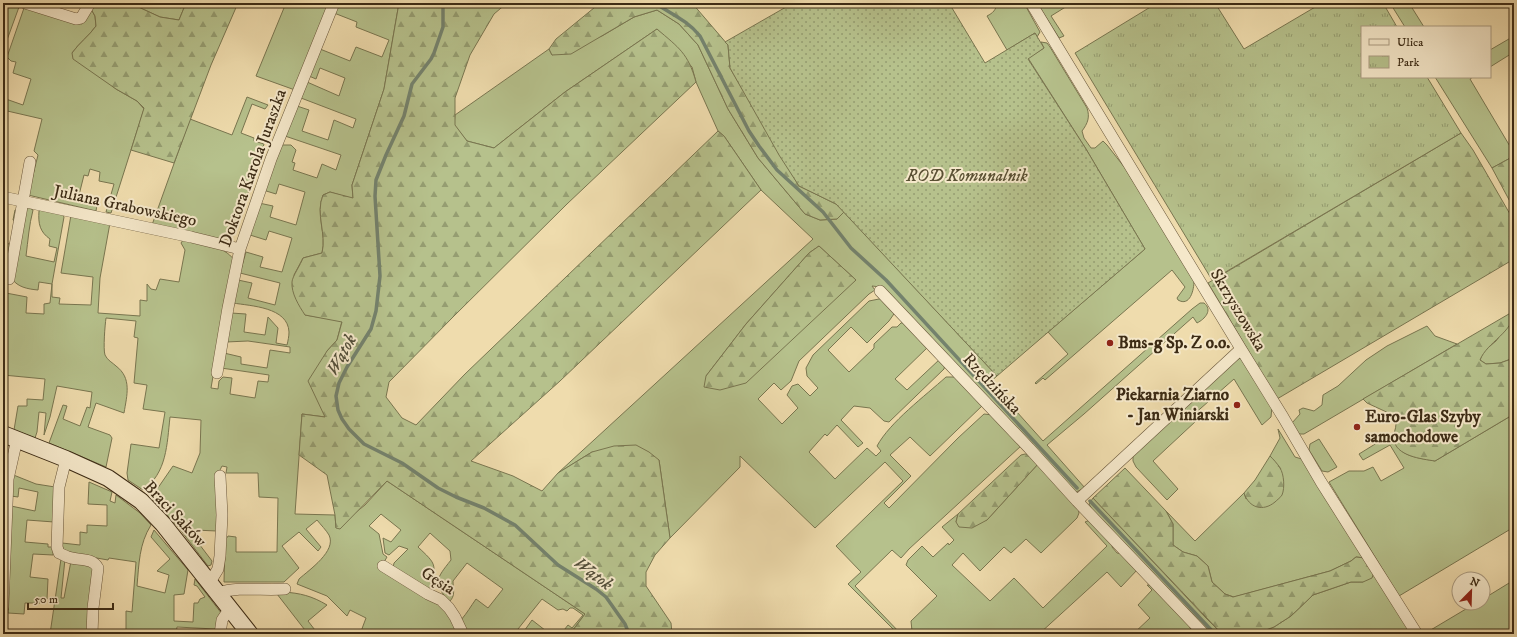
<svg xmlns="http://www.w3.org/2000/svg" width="1517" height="637" font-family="'IM FELL DW Pica',serif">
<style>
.grass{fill:#b6c18c;stroke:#797650;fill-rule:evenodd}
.forest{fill:url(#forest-firs);stroke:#797650}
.park{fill:url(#park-tufts);stroke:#797650}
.garden{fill:url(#garden-dots);stroke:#797650}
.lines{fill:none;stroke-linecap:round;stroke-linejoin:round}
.stream{stroke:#74826d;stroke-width:3.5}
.street-casing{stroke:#69573b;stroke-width:12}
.secondary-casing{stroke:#3c2b15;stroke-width:18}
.street{stroke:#f5e8ca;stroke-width:11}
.secondary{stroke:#f5e8ca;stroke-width:16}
.poi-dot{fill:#8f2418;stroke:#f5e8ca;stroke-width:1.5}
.labels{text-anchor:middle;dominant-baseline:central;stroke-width:4;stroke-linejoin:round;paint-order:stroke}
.street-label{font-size:17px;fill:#3c2b15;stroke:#f5e8ca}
.park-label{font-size:17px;font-style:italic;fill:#5a5033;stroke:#f5e8ca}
.poi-label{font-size:17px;font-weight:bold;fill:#3c2b15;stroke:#f5e8ca;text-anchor:start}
.water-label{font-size:18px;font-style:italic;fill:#544f3a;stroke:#f5e8ca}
</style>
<defs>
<pattern id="forest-firs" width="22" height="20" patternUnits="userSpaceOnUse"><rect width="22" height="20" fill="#b6c18c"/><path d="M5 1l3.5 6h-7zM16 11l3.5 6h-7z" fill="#959d71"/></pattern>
<pattern id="park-tufts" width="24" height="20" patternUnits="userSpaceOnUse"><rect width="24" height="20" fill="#b6c18c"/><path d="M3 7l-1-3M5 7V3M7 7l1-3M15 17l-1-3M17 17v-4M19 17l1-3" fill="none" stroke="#959d71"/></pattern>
<pattern id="garden-dots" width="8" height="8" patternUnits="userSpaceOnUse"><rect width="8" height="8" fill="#b6c18c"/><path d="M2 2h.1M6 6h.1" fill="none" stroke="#959d71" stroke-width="1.8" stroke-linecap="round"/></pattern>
</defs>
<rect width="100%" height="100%" fill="#efdcad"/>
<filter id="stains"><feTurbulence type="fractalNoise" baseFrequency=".005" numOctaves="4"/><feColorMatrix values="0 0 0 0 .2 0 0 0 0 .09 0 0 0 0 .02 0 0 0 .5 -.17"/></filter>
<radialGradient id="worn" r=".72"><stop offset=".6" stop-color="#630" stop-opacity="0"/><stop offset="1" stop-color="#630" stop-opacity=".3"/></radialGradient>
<path class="grass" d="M 3,3 L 19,7 L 3,51 Z
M 116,3 L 171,3 L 181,8 L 184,3 L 186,3 L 179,20 L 160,17 L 134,5 L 120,5 Z
M 286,3 L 331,3 L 295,90 L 256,76 Z
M 338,3 L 399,3 L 384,89 L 352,185 L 353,199 L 330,192 L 323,195 C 315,214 327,234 322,253 L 303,258 L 294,275 L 305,315 L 342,321 L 337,340 L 327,351 L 325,417 L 302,414 L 295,514 L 335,515 L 336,528 L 365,505 L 387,481 L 585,614 L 570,634 L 561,634 L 568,625 L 572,628 L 583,615 L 573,608 L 570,608 L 567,611 L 563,609 L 558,610 L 542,599 L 514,634 L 467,634 L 461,620 C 467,613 471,606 476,599 L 488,608 L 503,589 L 467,563 L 453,581 C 453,589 456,596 449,602 C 433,582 436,579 451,560 L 450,551 L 430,533 L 418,547 C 436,564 437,564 430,588 L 426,590 L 393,568 L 394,563 L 408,549 L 399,546 L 389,555 L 385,553 L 383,538 L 391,542 L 401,530 L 381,514 L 369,526 L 379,534 L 383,554 L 387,557 L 380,569 L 440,603 L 448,612 L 457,632 L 455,634 L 360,634 L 366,618 L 350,610 L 347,616 L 327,596 L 297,584 L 299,579 C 309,570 337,551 329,535 C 326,530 321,525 317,520 L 306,529 L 321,547 L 318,551 L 299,532 L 282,546 L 299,568 L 284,582 L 224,582 L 225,541 L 228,536 L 236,537 L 236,552 L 277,552 L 278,498 L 259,497 L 258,473 L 226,473 L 227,467 L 222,466 L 218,474 L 217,531 L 194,530 L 190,532 L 212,561 L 211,565 L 208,566 L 179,528 L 151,498 L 173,466 L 192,473 L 200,453 L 201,420 L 170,417 C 167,444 167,473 143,490 L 128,480 L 127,473 L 131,444 L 159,448 L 165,412 L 143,409 L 147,385 L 134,383 L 138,338 L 134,337 L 136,321 L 106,318 C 105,325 103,349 105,355 C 107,360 113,363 116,366 C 132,378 127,395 124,413 L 96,403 L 88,427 L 110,435 L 112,438 L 106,467 L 49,443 L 63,405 L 67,406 L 63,419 L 80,426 L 87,407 L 90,408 L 92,392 L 57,386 L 50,417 L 44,435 L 46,413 L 39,412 L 37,432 L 35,438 L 14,430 L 18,406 L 27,406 L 27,399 L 43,400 L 45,379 L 3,375 L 3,243 L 10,244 L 15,221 L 13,220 L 15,210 L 19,211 L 8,269 L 6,293 L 27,297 L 26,313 L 44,314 L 44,304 L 50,303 L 52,284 L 39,282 L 38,290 C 27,289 18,287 12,279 L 24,205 L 33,210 C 29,225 28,241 26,256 L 54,262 L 57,248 L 49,246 L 50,239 C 40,232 38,224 39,211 L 43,209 L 62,213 L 64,217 L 52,284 L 52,297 L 60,298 L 59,304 L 91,305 L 93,277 L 61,273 L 71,215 L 110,223 L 100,278 L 98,313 L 140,316 L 140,300 L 147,301 L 147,284 L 151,289 L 156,290 L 160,279 L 179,282 L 185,250 L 181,243 L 183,240 C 200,244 224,245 234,260 L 226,300 L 211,388 L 218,389 L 219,381 L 223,377 L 232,378 L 230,394 L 255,398 L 258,381 L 268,382 L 269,375 L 221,368 L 224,353 L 241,357 L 241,364 L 267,368 L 270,350 L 290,353 L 290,347 L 248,341 L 226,342 L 231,313 L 246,314 L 244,332 L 265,335 L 268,317 L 278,328 L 276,343 L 287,345 C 288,341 289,336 289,332 C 288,307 251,306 233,303 L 238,280 L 252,283 L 248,298 L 275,305 L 280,283 L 240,273 L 246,252 L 263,257 L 260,267 L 282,272 L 292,238 L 269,231 L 266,240 L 250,235 L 259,203 L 273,206 L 270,217 L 296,225 L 305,192 L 279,184 L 276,194 L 263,190 L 280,145 L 291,145 L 296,150 L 292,162 L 295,163 L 293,170 L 317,178 L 322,164 L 336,170 L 341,155 L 285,136 L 297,106 L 309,110 L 302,131 L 328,140 L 334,120 L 353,128 L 356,119 L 301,98 L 307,82 L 339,96 L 345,78 L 320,68 L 316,79 L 309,76 L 320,49 L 350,61 L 356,47 L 382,57 L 389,40 L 356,27 L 357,22 L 334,13 Z
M 997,3 L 1024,3 L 1040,32 L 1037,37 L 1035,33 L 1007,50 L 987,16 C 993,13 996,10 997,3 Z
M 1037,3 L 1072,3 L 1051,16 L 1064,36 L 1059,38 Z
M 1390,3 L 1409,3 L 1424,27 L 1405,27 Z
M 24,8 L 82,24 L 91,9 L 95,16 L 96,26 C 89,36 79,43 72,53 L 116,89 L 137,101 L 144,109 L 111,213 L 106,212 L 114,184 L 99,181 L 100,172 L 90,169 L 88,176 L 84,175 L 79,195 L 98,199 L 96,211 L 28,195 L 38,155 L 34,151 L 42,119 L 3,110 L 3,98 L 23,105 L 31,79 L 13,73 L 16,62 L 11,61 L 7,57 Z
M 657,10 L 679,24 L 698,45 L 728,109 L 758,158 L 805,214 L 820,220 L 837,219 L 844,212 L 997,376 L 990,382 L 1043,441 L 1192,309 L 1200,303 L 1204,303 C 1213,310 1205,319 1197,323 L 1193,317 L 1084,414 L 1047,445 L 1085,488 L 1076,492 L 1068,486 L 881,287 L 872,286 L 875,290 L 869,294 L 799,361 L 791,381 L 781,390 L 774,383 L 758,399 L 782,424 L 798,408 L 787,395 L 792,386 L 798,384 L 810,396 L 818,388 L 807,376 L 806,368 L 813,355 L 869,301 L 884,298 L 896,311 L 889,321 L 867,343 L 851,327 L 828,350 L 849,372 L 874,348 L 874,344 L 892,327 L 897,327 L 901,323 L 906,322 L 929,346 L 895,379 L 907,390 L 940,359 L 945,364 L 944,369 L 889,422 L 884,421 L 870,408 L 854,406 L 841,420 L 863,443 L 858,447 L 837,425 L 827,436 L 825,434 L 809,452 L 835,479 L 867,448 L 876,456 L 881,451 L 877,446 C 890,422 925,396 946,377 L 957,377 L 983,405 L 930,456 L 910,437 L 890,455 L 911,476 L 884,503 L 889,508 L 958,438 L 984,414 L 993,415 L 1021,446 L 909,549 L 901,558 L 892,550 L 855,586 L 901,634 L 898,634 L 848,584 L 861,572 L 836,546 L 903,481 L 885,462 L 815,528 L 740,456 L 740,467 L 670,538 L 659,460 L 592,452 L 558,473 L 813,239 L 761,190 L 724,136 L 718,131 L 696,82 L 692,67 L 657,29 L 565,92 L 494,148 L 467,141 L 454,125 L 455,115 L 549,49 L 552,55 L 602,36 L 634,17 ZM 819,246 L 856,280 L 706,376 L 746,324 L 809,253 Z
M 1514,36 L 1514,52 L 1490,67 L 1490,50 Z
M 1041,42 L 1047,43 L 1050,47 L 1087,108 C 1090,117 1088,123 1082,131 L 1084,138 L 1091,148 L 1095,148 L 1103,141 L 1107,145 L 1125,168 L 1194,281 C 1194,290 1190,307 1178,300 L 1177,298 L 1185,287 L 1172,270 L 1045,380 L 1043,378 L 1036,384 L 1035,383 L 1068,354 L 1048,332 L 1145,249 L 1086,149 L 1028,58 L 1044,48 Z
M 1435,77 L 1473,77 L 1470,79 L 1511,148 L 1514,147 L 1514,156 L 1492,168 Z
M 247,97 L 268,105 L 265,109 L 252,104 L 241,133 L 254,138 L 254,141 L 264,144 L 238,224 C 232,234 230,238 217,239 L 152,225 L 190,119 L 232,135 Z
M 1514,317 L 1514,325 L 1511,327 L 1514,332 L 1514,358 L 1500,363 L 1486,364 L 1480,360 L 1483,352 L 1496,341 Z
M 1427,326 L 1435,336 L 1457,344 L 1304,434 L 1299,434 L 1292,423 L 1300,414 L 1299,410 L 1303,408 L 1314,411 L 1322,405 L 1323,395 L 1338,386 L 1366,360 L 1387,346 Z
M 1241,358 L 1272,406 L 1271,417 L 1262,425 L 1234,379 L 1192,416 L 1196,421 L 1153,461 L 1178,489 L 1167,500 L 1136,467 L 1133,461 L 1133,454 L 1235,360 Z
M 1514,414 L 1514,527 L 1399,596 L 1329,482 L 1349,471 L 1364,471 L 1373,467 L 1381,481 L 1404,468 L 1390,445 L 1363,460 L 1359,454 L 1393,433 C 1395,457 1416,457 1435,461 Z
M 1278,429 L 1295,457 L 1305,460 L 1365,558 L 1356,557 L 1351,561 L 1330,571 L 1234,597 L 1225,594 L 1212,582 L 1208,566 L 1197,556 L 1183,552 L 1173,545 L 1173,524 L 1166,511 L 1195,541 L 1244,493 L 1246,499 L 1281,469 L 1270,456 L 1280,438 Z
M 1319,439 L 1337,467 L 1328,472 L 1322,471 L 1309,450 L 1310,444 Z
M 1038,464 L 1078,508 L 1079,513 L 1077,518 L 1041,553 L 1026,539 L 1011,553 L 1004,547 L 980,571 L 963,553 L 952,565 L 990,601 L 1014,578 L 1043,608 L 1107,546 L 1085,522 L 1090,520 L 1113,543 L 1112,547 L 1117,553 L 1123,554 L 1138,569 L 1121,587 L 1107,572 L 1039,634 L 915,634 L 912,631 L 911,621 L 937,596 L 906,565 L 908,560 L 922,546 L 933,557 L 948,543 L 949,545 L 954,540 L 942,527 L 958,514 L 956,522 L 987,520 Z
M 11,474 L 36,484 L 55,487 L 54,522 L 27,520 L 25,542 L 48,544 L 48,547 L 54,547 L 53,555 L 33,554 L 30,577 L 48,579 L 47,599 L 40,603 L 25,603 L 24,614 L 8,613 L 11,506 L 35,511 L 38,492 L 19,488 L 18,497 L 11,496 Z
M 89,482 L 112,492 L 110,501 L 115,503 L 116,495 L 140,513 L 151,525 C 139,544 139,564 137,586 L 165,593 L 169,575 L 157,571 L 170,559 L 151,537 L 154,530 L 188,570 L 184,594 L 174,595 L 174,621 L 193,622 L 194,603 L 198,603 L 200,599 L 205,597 L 197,586 L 194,585 L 195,579 L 222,614 L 215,629 L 177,627 L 176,634 L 126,634 L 126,611 L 132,612 L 136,562 L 109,558 L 108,560 L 68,553 L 60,545 L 62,543 L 80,545 L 80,532 L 87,533 L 87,525 L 107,526 L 107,505 L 88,504 Z
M 1093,498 L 1206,618 L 1222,634 L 1209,634 L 1093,511 L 1089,504 Z
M 61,559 L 65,559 L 61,598 L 64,598 L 71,561 L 93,564 L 90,634 L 50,634 Z
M 1374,572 L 1411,634 L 1255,634 L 1274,627 L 1291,616 L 1313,595 L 1351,582 L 1363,582 Z
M 1514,580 L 1514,634 L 1424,634 L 1476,603 L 1483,603 L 1483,599 Z
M 1147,585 C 1150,585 1154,586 1156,587 C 1164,593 1193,625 1192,634 L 1133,634 L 1150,618 L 1138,605 L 1152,590 Z
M 283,592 C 300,593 312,596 327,605 L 308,621 L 318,634 L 308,634 L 277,594 Z
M 532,620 L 550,634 L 522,634 Z"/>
<path class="forest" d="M 94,3 L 134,5 L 160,17 L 179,20 L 186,3 L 238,3 L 211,65 L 174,163 L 131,150 L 144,108 L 137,101 L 116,89 L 73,59 L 72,53 C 79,43 89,36 96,26 L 95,16 L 91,9 Z
M 399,3 L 507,3 L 494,14 L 470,55 L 455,98 L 455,125 L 467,141 L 494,148 L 565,92 L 657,29 C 679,48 688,53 696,82 L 567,204 L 453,317 L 389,382 L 386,397 L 402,418 L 416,425 L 465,374 L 718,131 L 724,136 L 761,190 L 560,381 L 471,461 L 513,476 L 542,491 L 558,473 L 592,452 L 614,446 L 636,445 L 649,452 L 659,460 L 670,538 L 655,555 L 646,572 L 646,586 L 671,623 L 672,634 L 570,634 L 585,614 L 387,481 L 340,529 L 336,528 L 335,515 L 327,475 L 299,455 L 302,414 L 325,417 L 308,381 L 327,351 L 337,340 L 342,322 L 305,315 C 299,306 291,293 292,282 C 292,277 301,264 303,258 L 322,253 C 327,234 315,214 323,195 L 330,192 L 353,198 L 352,185 L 384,89 Z
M 600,3 L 692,3 L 728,45 L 730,68 L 799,186 L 836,204 L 844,212 L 837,219 L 820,220 L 805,214 L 758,158 L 728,109 L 698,45 L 679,24 L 657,10 L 634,17 L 571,54 L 552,55 L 549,49 L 556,39 Z
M 1461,133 L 1473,150 L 1514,221 L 1514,259 L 1277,399 L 1208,283 Z
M 1514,156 L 1514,209 L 1492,168 Z
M 819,246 L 856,280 L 746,383 L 720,390 L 704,387 L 706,376 L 746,324 L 809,253 Z
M 1514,311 C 1514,332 1487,342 1480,360 L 1486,364 L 1500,363 L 1514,358 L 1514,414 L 1435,461 C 1422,459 1395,456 1394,439 C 1393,434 1396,429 1396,424 C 1395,421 1393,417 1393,415 L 1367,403 L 1363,399 Z
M 1025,454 L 1029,454 L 1038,464 L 987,520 L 972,528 L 959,527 L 956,522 L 958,514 L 1021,455 Z
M 1270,456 C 1273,459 1277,463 1280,468 C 1284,474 1285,488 1282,495 C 1281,497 1277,500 1275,502 C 1263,512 1249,508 1244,493 L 1255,480 Z
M 1125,468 L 1166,511 L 1173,524 L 1173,545 L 1183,552 L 1197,556 L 1208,566 L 1212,582 L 1225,594 L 1233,597 L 1330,571 L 1351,561 L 1356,557 L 1365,558 L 1374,572 L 1372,578 L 1363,582 L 1351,582 L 1313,595 L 1291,616 L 1274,627 L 1255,634 L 1222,634 L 1093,498 Z"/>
<path class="park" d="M 1157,3 L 1215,3 L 1244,49 L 1322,3 L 1383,3 L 1397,27 L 1362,27 L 1362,77 L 1427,77 L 1461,133 L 1212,280 L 1075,53 Z"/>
<path class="garden" d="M 793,3 L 949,3 L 985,63 L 1035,33 L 1044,48 L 1028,59 L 1086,149 L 1145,249 L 997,376 L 836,204 L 799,186 L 779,155 L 730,68 L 728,45 L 725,42 Z"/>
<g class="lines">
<path class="stream" d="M 443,3 L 443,27 L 434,53 L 431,59 L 412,84 L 404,116 L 386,155 L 376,180 L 375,196 L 380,276 L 376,311 L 371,329 L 347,367 L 339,383 L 336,396 L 338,410 L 342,419 L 349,429 L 364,444 L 402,463 L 438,488 L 456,497 L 484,508 L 515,525 L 558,565 L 596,589 L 606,597 L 625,624 L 629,634
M 655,3 C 671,14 687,20 700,36 L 749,131 L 759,146 L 777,170 L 823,212 L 851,248 L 886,280 L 1077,488
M 1090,501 L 1215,634"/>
<g class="street-casing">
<path id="street" d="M 25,3 L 76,19 L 81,18 L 90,3
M 1031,3 L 1241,349 L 1283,417 L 1321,482 L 1417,634
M 3,197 L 191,237 L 240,249
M 9,279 L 30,162
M 880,291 L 1029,448 L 1077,501 L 1204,634
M 217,373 L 228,308 L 240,249 L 271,159 L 334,3
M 66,459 L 59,487 L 57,547 L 59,553 C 62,554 65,556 68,557 C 79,561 92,557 98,568 L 93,608 L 92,634
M 1077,501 L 1241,349
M 383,566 L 428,594 L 441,600 L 449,608 L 455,617 L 463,634
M 210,582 L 218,569 L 220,556 L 222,515 L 220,476
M 218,593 C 240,586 263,591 285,589
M 3,607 L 8,479 L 17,439
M 220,634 L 222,620 L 230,608"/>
</g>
<g class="secondary-casing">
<path id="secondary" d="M 3,434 L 66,459 L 108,478 L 141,501 L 163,524 L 250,634"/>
</g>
<use href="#street" class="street"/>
<use href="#secondary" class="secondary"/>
</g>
<g class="poi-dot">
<circle cx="1110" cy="343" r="4"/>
<circle cx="1237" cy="405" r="4"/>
<circle cx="1357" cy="427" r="4"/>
</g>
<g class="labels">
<g class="street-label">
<text transform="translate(253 168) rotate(-70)">Doktora Karola Juraszka</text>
<text transform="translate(125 206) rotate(12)">Juliana Grabowskiego</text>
<text transform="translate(1238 310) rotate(59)">Skrzyszowska</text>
<text transform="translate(992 384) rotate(47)">Rzędzińska</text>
<text transform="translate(175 514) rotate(47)">Braci Saków</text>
<text transform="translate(438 581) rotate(33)">Gęsia</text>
</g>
<g class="park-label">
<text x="967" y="176">ROD Komunalnik</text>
</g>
<g class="poi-label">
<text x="1118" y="343">Bms-g Sp. Z o.o.</text>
<text x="1229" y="395" text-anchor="end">Piekarnia Ziarno<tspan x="1229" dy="20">- Jan Winiarski</tspan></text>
<text x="1365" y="417">Euro-Glas Szyby<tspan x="1365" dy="20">samochodowe</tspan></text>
</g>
<g class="water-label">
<text transform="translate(342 355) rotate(-61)">Wątok</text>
<text transform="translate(593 574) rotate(37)">Wątok</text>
</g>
</g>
<rect width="1517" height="637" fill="none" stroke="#efdcad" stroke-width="16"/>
<rect x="4" y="4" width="1509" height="629" fill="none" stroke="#3c2b15" stroke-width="2"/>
<rect x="8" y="8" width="1501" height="621" fill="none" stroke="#3c2b15"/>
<rect x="1361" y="26" width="130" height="52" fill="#f5e8ca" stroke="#ab9c82"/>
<rect x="1369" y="39" width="20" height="6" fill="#f5e8ca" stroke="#ab9c82"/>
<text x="1397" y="46" font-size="12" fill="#3c2b15">Ulica</text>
<rect x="1369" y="56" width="20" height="12" fill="url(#park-tufts)" stroke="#ab9c82"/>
<text x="1397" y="66" font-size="12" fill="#3c2b15">Park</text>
<g transform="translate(1471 591) rotate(23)"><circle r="19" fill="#f5e8ca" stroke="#ab9c82"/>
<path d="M0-3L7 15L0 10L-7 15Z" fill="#8f2418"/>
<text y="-6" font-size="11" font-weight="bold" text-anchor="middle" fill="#3c2b15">N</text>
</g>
<path d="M28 603v6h85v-6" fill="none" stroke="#3c2b15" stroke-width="2"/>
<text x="34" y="603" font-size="12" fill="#3c2b15" stroke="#f5e8ca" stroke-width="3" paint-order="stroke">50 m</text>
<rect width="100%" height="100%" filter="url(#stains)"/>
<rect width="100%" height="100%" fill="url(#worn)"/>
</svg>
